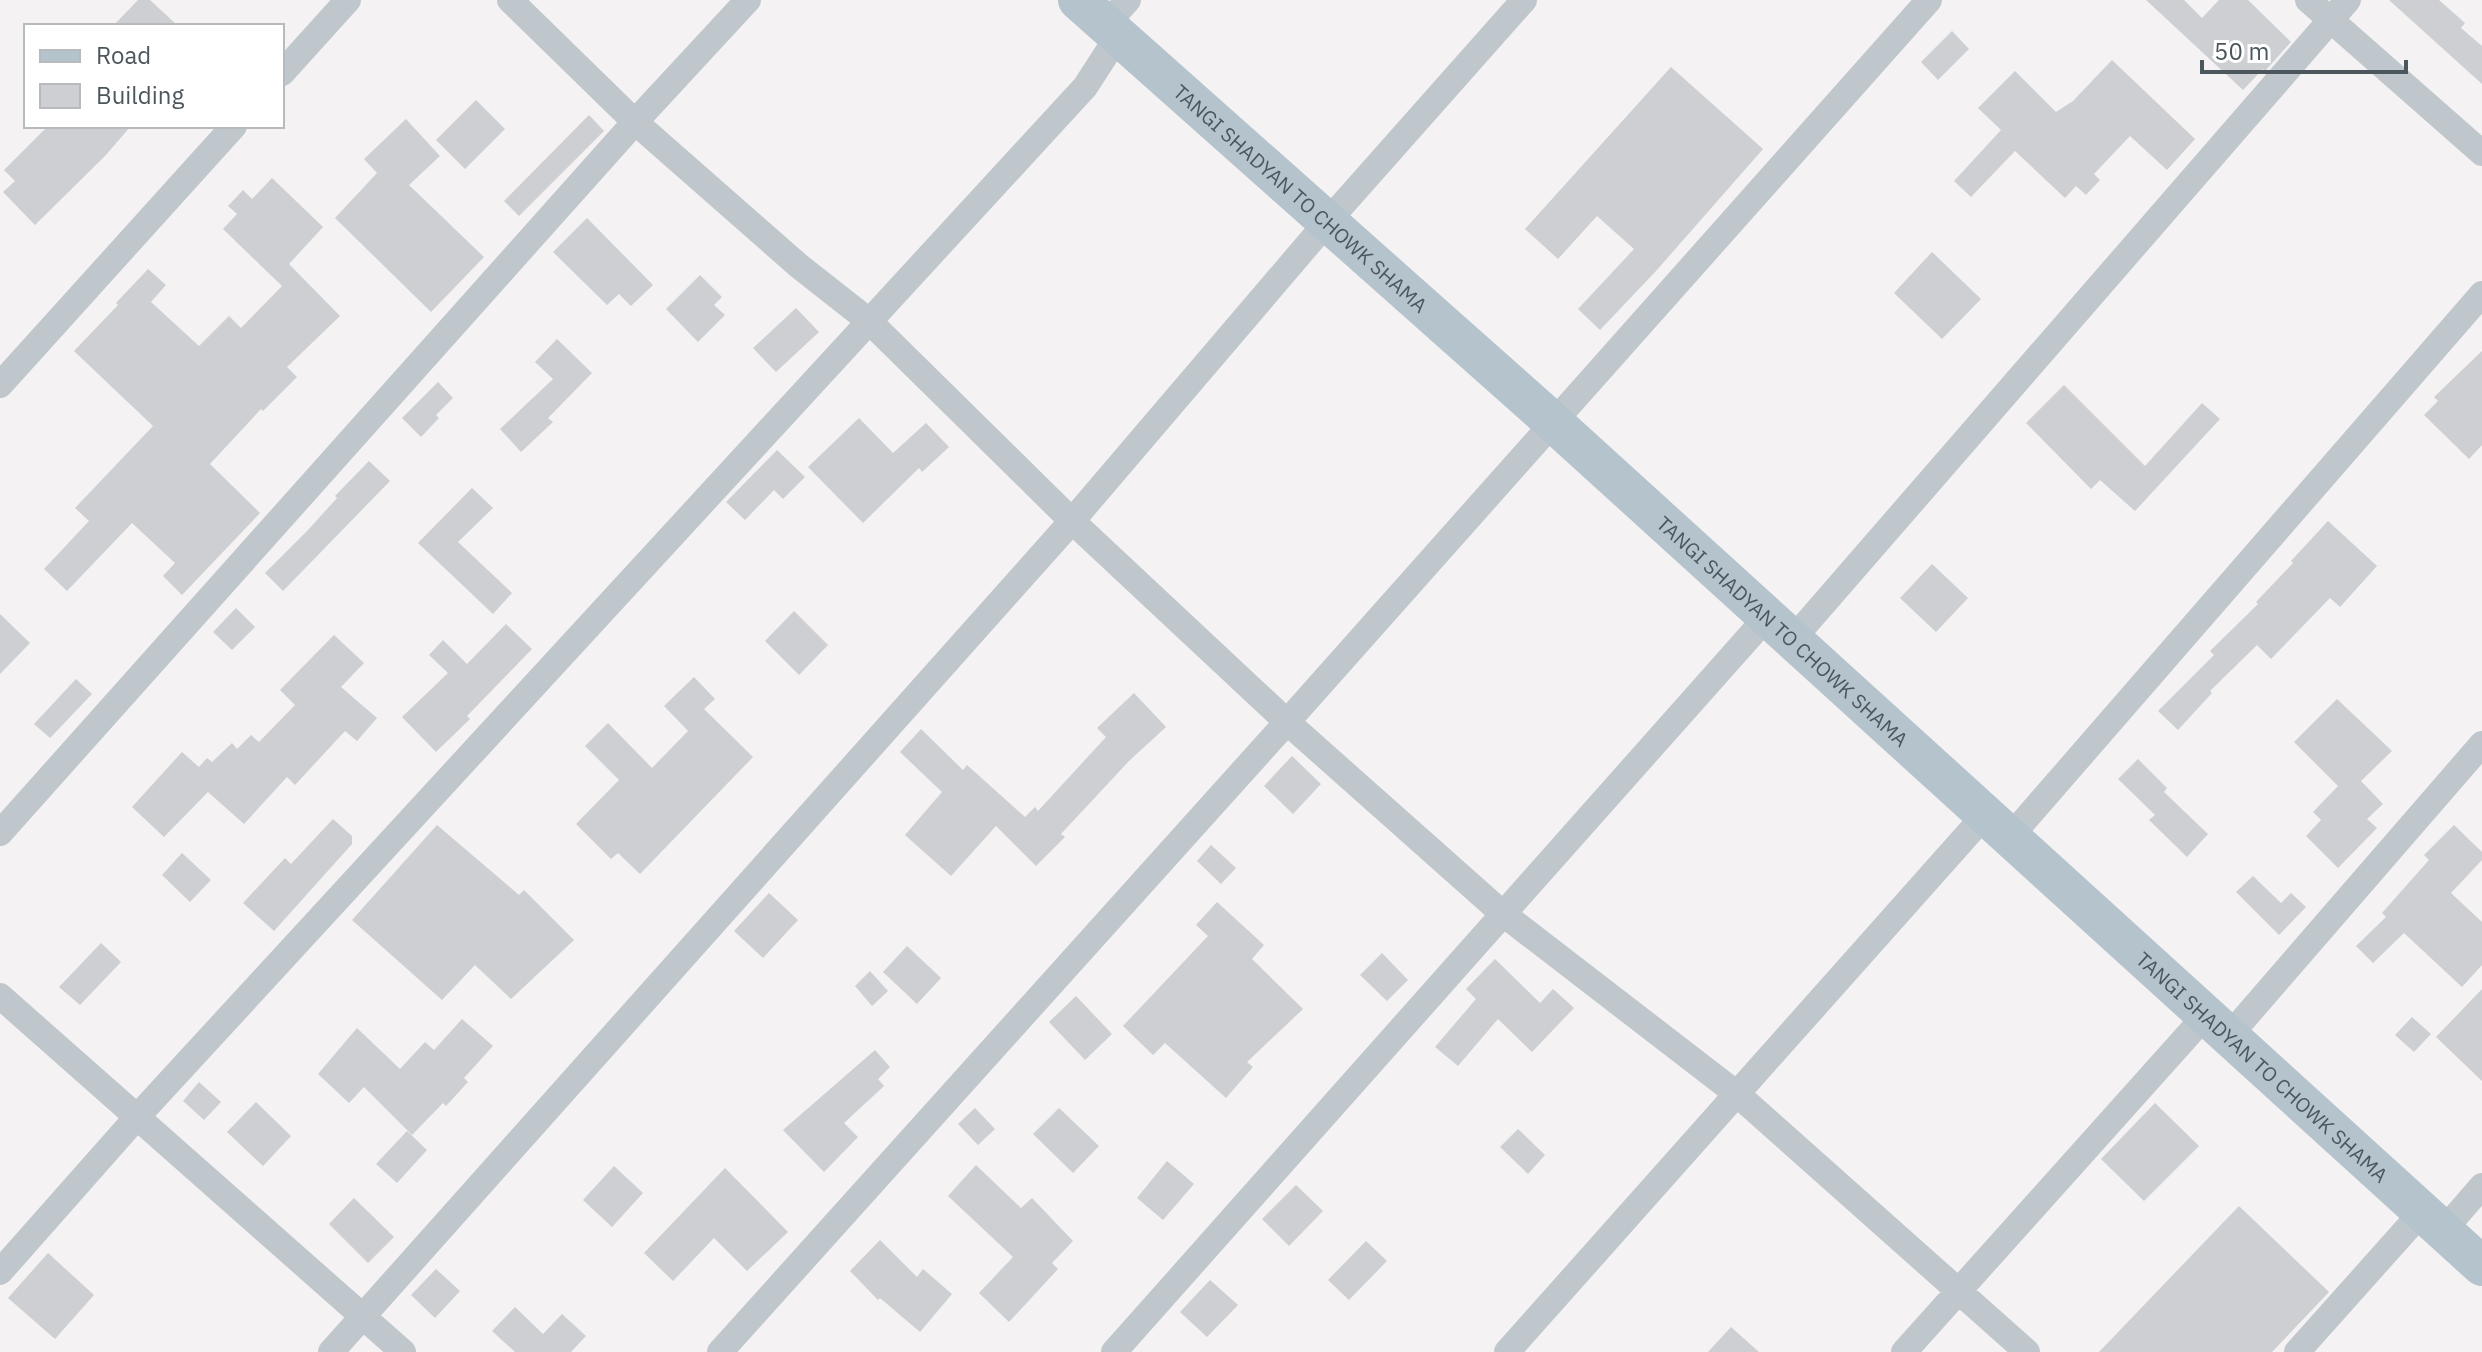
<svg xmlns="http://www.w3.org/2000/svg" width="2482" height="1352" font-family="'IBM Plex Sans',sans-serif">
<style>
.building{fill:#cdcfd3}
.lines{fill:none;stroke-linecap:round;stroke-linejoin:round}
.street{stroke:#bfc7cc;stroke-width:26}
.primary{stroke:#b5c3cd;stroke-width:40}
.labels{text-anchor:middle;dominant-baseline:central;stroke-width:6;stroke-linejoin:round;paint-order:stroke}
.street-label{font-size:20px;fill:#4c565d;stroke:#fff}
</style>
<rect width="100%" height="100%" fill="#f4f2f2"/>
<path class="building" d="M 138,0 L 150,0 L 178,26 L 113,26 Z
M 2146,0 L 2184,0 L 2202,18 L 2219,0 L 2248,0 L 2291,42 L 2265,71 L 2263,69 L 2243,90 Z
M 2389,0 L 2439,0 L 2465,23 L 2461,28 L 2482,46 L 2482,84 Z
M 1952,31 L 1969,49 L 1938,80 L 1921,62 Z
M 2112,60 L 2195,139 L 2167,170 L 2130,136 L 2094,174 L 2100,180 L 2086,195 L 2076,186 L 2065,198 L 2015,151 L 1971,197 L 1954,181 L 2001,130 L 1978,108 L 2015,71 L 2056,112 L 2073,101 Z
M 1671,67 L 1763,149 L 1656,271 L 1600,330 L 1578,309 L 1634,249 L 1597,216 L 1558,259 L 1525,229 Z
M 476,100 L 505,129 L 465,169 L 436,140 Z
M 589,115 L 604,131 L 519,216 L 504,201 Z
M 406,119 L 440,156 L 409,185 L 484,257 L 431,312 L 335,218 L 377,173 L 364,159 Z
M 48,126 L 131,126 L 105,156 L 35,225 L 3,192 L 15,181 L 4,170 Z
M 272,178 L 323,227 L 289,264 L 340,316 L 287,367 L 297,377 L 263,411 L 261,409 L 210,464 L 260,513 L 182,595 L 163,576 L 175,563 L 132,523 L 67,591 L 44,569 L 89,521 L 75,508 L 153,426 L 74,351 L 118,305 L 116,303 L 148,269 L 166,285 L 151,302 L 199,346 L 229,316 L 241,328 L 282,286 L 223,229 L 237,214 L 228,206 L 243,190 L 252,199 Z
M 587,218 L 653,285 L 631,306 L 619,294 L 607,305 L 553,252 Z
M 1932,252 L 1981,299 L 1942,339 L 1894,293 Z
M 700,275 L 722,297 L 714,305 L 725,315 L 698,342 L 666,309 Z
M 796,308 L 819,332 L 776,372 L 753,348 Z
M 557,339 L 592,373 L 548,418 L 553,422 L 521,452 L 500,429 L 553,379 L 535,362 Z
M 2482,351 L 2482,445 L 2469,459 L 2424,415 L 2438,401 L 2434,397 Z
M 438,382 L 453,398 L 436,415 L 439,418 L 421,437 L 402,418 Z
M 2064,385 L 2145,466 L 2202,403 L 2220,419 L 2135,511 L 2100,480 L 2091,489 L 2026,423 Z
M 859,418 L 893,453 L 926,423 L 949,447 L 922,472 L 919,468 L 863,523 L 808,467 Z
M 777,450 L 805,477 L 783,499 L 774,490 L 745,520 L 726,502 Z
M 369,461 L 390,481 L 283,591 L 265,573 L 308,530 L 337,498 L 335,496 Z
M 472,488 L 493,508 L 458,542 L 512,593 L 493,614 L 418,543 Z
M 2328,521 L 2377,566 L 2340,607 L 2330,598 L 2271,659 L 2257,645 L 2210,691 L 2212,693 L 2178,730 L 2158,711 L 2214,655 L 2210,651 L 2258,604 L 2256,602 L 2293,563 L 2291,561 Z
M 1932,564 L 1968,598 L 1936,632 L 1900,598 Z
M 236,608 L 255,627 L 232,650 L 213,632 Z
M 794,611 L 828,645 L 799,675 L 765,641 Z
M 0,614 L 30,643 L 0,674 Z
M 506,624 L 532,649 L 467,716 L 470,719 L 436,752 L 402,717 L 448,673 L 429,655 L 443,640 L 467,664 Z
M 334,635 L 364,663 L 341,687 L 377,718 L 357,741 L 345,731 L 295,785 L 287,777 L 244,824 L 208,792 L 164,837 L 132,807 L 182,752 L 199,767 L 207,758 L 212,762 L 232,743 L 237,749 L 251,735 L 259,742 L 295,705 L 280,690 Z
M 694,677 L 715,699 L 704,709 L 753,757 L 640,874 L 618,853 L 611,859 L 576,824 L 619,780 L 585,746 L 608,723 L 652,768 L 688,731 L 664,706 Z
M 76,679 L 92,694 L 50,738 L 34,724 Z
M 1134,693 L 1166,727 L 1129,761 L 1061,834 L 1065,837 L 1036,866 L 996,826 L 951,876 L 905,835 L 942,792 L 900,752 L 921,729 L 963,770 L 967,765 L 1025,817 L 1035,807 L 1038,811 L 1106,737 L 1097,728 Z
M 2337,699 L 2392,751 L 2361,781 L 2383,804 L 2367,819 L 2377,828 L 2338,868 L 2306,836 L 2321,820 L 2313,812 L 2338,786 L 2294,742 Z
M 1292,756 L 1321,784 L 1293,814 L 1264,786 Z
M 2138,759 L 2167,788 L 2164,792 L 2208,834 L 2187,857 L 2149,820 L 2155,815 L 2118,779 Z
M 333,819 L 352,836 L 352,844 L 274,931 L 243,903 L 285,858 L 291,864 Z
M 437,825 L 519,895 L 524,890 L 574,940 L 511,999 L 475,965 L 442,1000 L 352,920 Z
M 2454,825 L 2482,852 L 2482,860 L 2451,893 L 2482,922 L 2482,965 L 2462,987 L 2404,933 L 2373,963 L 2356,946 L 2386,917 L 2382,913 L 2429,860 L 2424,855 Z
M 1211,845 L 1236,868 L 1221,884 L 1197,861 Z
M 182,853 L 211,880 L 190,902 L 162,875 Z
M 2253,876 L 2281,903 L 2291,893 L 2306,907 L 2279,935 L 2236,892 Z
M 769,893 L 798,920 L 763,958 L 734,931 Z
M 1217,902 L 1264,945 L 1252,959 L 1303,1009 L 1247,1062 L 1253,1067 L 1226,1098 L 1165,1043 L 1153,1055 L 1123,1026 L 1208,936 L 1196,925 Z
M 101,943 L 121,962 L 80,1005 L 59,987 Z
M 907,946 L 941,978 L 917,1004 L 883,972 Z
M 1382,953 L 1408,980 L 1387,1001 L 1360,975 Z
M 1495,959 L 1540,1003 L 1553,989 L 1574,1008 L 1532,1052 L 1498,1019 L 1458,1066 L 1435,1047 L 1476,999 L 1466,989 Z
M 870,971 L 888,991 L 872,1006 L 855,986 Z
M 2482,989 L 2482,1081 L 2436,1037 Z
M 1076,996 L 1112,1034 L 1085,1060 L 1049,1022 Z
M 2412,1017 L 2431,1034 L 2414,1052 L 2395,1035 Z
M 462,1019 L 493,1046 L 464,1078 L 468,1082 L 446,1106 L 443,1103 L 412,1135 L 364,1087 L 349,1103 L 318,1074 L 357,1028 L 400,1069 L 425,1042 L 434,1050 Z
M 875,1050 L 890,1067 L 878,1079 L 884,1086 L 844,1123 L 858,1137 L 824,1172 L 783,1130 Z
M 199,1082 L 221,1102 L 204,1120 L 183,1101 Z
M 256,1102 L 291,1136 L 263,1166 L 227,1132 Z
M 2155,1103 L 2199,1146 L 2144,1201 L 2101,1159 Z
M 975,1108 L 995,1129 L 978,1145 L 958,1124 Z
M 1059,1108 L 1099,1146 L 1073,1173 L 1033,1134 Z
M 1518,1129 L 1545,1155 L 1528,1174 L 1500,1147 Z
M 407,1131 L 427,1150 L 397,1183 L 376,1164 Z
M 1167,1161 L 1194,1184 L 1163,1220 L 1137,1198 Z
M 976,1165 L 1021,1208 L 1032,1198 L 1073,1241 L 1052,1263 L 1058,1269 L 1009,1322 L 979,1293 L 1013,1257 L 948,1196 Z
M 614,1166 L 643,1193 L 612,1227 L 583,1200 Z
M 725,1168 L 788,1232 L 747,1271 L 714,1238 L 673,1281 L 644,1253 Z
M 1296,1185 L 1323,1211 L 1289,1246 L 1262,1219 Z
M 354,1198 L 394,1237 L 368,1263 L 329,1224 Z
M 2239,1206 L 2329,1292 L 2272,1352 L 2099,1352 Z
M 880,1240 L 917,1277 L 923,1269 L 952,1294 L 920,1332 L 880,1298 L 878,1300 L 850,1271 Z
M 1366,1241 L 1387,1261 L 1349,1300 L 1328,1280 Z
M 48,1253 L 94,1295 L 55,1339 L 8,1298 Z
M 436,1269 L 460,1291 L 435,1318 L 411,1295 Z
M 1210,1280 L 1238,1305 L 1207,1337 L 1180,1312 Z
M 515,1307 L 543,1334 L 562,1314 L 586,1336 L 571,1352 L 515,1352 L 492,1331 Z
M 1731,1327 L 1759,1352 L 1708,1352 Z"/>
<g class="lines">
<path class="street" d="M 510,0 L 635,122 L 799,266 L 869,321 L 1072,521 L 1287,722 L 1502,913 L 1737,1094 L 2027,1352
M 2308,0 L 2482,153
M 1106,25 L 1128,0
M 282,73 L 348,0
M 0,385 L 234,126
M 1792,640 L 2348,0
M 0,833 L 635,122 L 748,0
M 2010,837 L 2482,294
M 0,996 L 403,1352
M 2229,1036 L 2482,744
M 2443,1231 L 2482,1186
M 0,1272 L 137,1117 L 1085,87 L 1118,36
M 331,1352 L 1072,521 L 1328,221 L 1524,0
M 720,1352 L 1287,722 L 1929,0
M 1114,1352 L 1767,617
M 1507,1352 L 1985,815
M 1904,1352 L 2206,1015
M 2297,1352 L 2422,1212"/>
<path class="primary" id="s1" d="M 1078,0 L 1554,423 L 2482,1266"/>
</g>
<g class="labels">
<g class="street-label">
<text stroke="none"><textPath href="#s1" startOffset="298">TANGI SHADYAN TO CHOWK SHAMA</textPath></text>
<text stroke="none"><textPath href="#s1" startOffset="946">TANGI SHADYAN TO CHOWK SHAMA</textPath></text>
<text stroke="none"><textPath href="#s1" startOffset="1594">TANGI SHADYAN TO CHOWK SHAMA</textPath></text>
</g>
</g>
<rect x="24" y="24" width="260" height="104" fill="#ffffff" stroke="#b7bbbe" stroke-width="2"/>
<rect x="40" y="50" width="40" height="12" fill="#b5c3cd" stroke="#b7bbbe" stroke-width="2"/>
<text x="96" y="64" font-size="24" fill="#4c565d">Road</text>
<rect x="40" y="84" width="40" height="24" fill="#cdcfd3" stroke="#b7bbbe" stroke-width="2"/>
<text x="96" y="104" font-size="24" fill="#4c565d">Building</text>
<path d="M2202 60v12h204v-12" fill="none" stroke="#4c565d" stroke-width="4"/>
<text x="2214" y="60" font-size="24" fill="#4c565d" stroke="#ffffff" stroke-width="6" paint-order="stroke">50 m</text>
</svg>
